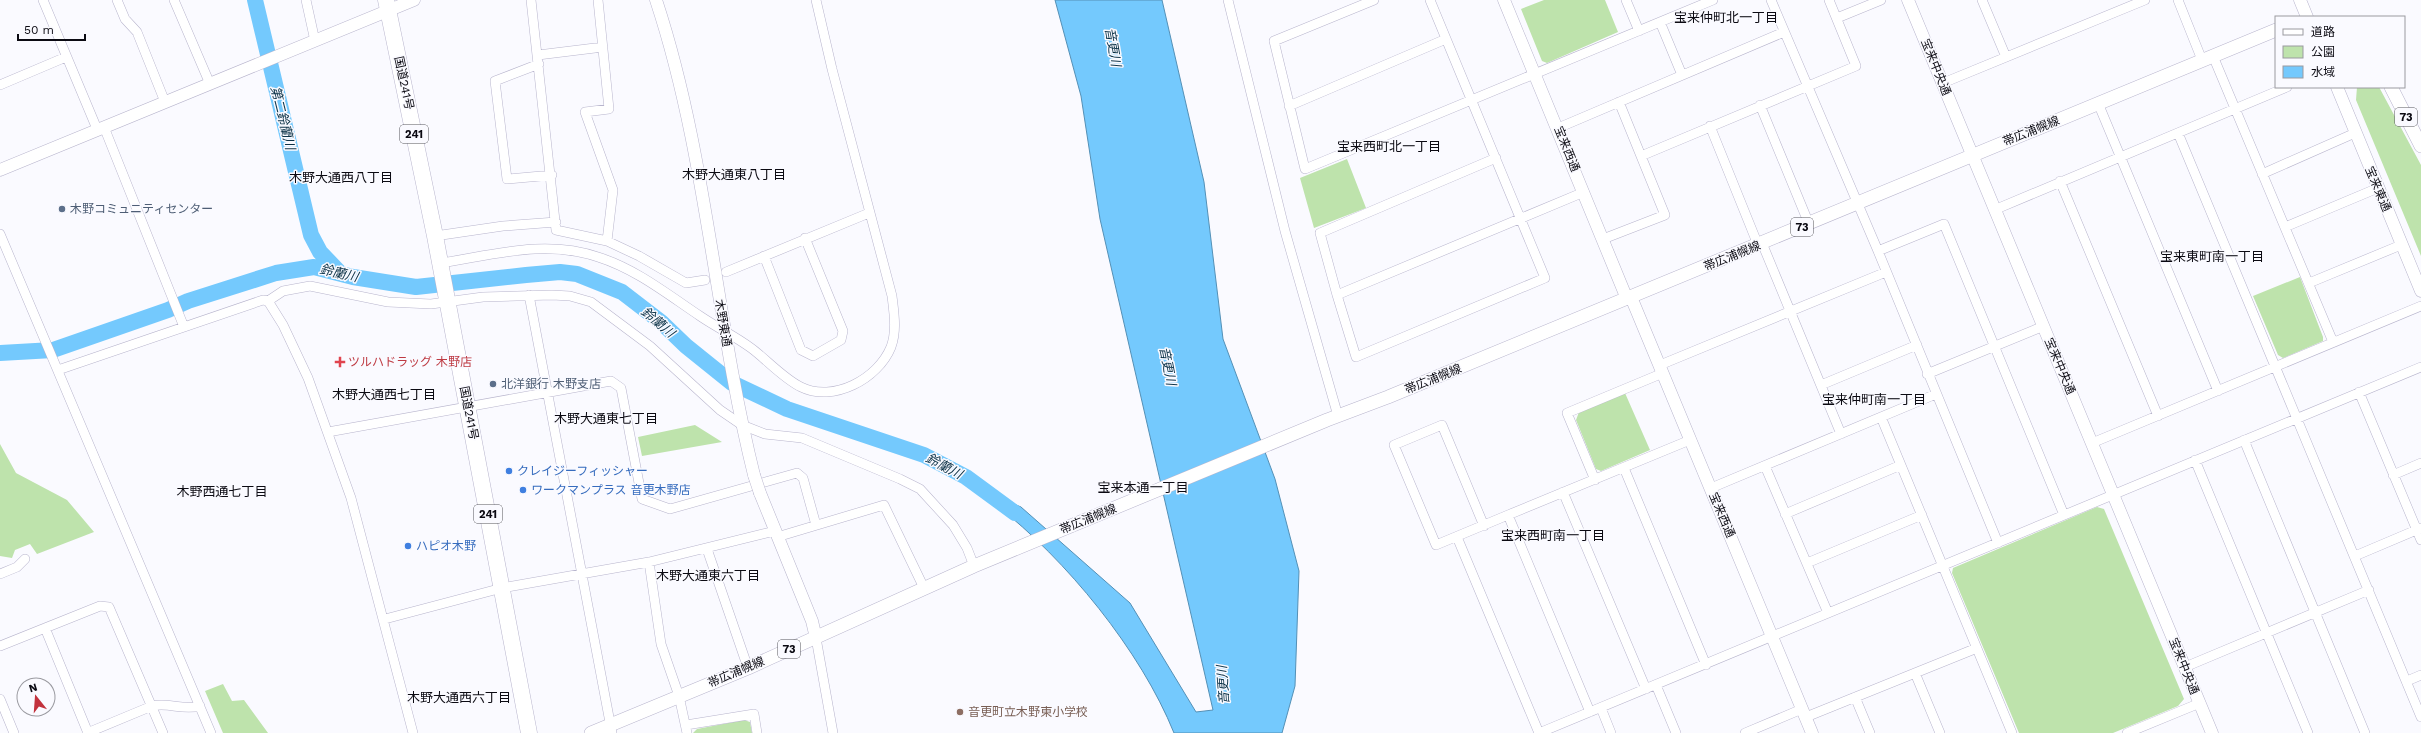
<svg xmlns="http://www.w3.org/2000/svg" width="2421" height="733" font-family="'Work Sans','Noto Sans JP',sans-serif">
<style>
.green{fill:#bee3ac}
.water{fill:#74c9fd;stroke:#5490b6}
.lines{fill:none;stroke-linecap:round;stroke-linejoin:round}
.river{stroke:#74c9fd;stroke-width:16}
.street-casing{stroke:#b8b5cd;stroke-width:10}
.secondary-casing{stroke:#b8b5cd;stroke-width:13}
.primary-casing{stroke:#b8b5cd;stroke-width:14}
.highway-casing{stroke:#b8b5cd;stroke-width:17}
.street{stroke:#fff;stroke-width:9}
.secondary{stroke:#fff;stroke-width:12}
.primary{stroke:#fff;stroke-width:13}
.highway{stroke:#fff;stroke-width:16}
.secondary-bridge-casing{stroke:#b8b5cd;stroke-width:13;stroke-linecap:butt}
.secondary-bridge{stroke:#fff;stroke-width:12}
.service-dot{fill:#5c6f8a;stroke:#fafaff;stroke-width:1.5}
.health-dot{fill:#e0444e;stroke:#fafaff;stroke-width:1.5}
.shop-dot{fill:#3f7fe0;stroke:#fafaff;stroke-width:1.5}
.education-dot{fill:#8d6e63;stroke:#fafaff;stroke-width:1.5}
.labels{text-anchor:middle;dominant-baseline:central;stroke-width:3;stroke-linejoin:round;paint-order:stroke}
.shield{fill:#fafaff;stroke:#535259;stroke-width:1}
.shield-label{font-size:11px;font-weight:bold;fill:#0b0a12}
.street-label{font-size:12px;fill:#0b0a12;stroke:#fafaff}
.service-label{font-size:12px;fill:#4e5e75;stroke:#fafaff;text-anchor:start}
.health-label{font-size:12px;fill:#be3a42;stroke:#fafaff;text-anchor:start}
.shop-label{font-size:12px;fill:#366cbe;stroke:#fafaff;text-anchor:start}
.education-label{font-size:12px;fill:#785e54;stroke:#fafaff;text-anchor:start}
.neighbourhood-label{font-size:13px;fill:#0b0a12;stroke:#fafaff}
.water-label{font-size:13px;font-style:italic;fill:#0b3247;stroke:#fafaff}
</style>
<rect width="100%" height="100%" fill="#fafaff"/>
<path class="green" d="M 1544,0 L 1605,0 L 1618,32 L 1547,63 L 1542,61 L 1521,9 Z
M 2357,87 L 2379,87 L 2421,165 L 2421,256 L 2356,100 Z
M 1347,159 L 1366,208 L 1314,228 L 1300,178 Z
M 2300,277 L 2323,337 L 2323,341 L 2283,358 L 2278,355 L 2253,296 Z
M 1625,393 L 1650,450 L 1601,471 L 1596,469 L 1576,420 L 1579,412 Z
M 695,425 L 722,442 L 642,456 L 638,437 Z
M 0,444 L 16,473 L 67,500 L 94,532 L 37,554 L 30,544 L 15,550 L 12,558 L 0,556 Z
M 2097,507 L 2104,509 L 2184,699 L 2178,706 L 2113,733 L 2019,733 L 1952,573 L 1953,568 Z
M 223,684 L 232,701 L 244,700 L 268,733 L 223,733 L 205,691 Z
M 744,720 L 750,722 L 752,733 L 693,733 L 697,729 Z"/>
<path class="water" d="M 1055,0 L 1162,0 L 1204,182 L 1223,339 L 1275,479 L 1299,571 L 1295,686 L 1282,733 L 1174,733 C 1141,651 1066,559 996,505 L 997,497 L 1021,507 L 1130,603 L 1196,712 L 1213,710 L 1100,219 L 1081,96 Z"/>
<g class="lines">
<path class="river" d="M 255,0 L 311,235 L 320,252 L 341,274
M 0,353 L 53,350 L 168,310 L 188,301 L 276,273 L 314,267 L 353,277 L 416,287 L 526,275 L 560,272 L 577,274 L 622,292 L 661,322 L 686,346 L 732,383 L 787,409 L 924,455 L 966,477 L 1015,513"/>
<g class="street-casing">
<path id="street" d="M 43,0 L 97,129
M 117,0 L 125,19 L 137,32 L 165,102
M 174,0 L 210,84
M 306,0 L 315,41
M 531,0 L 556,230 L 607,241 L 639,256 L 686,283 L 705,280
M 598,0 L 609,109 L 585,112 L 613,190 L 607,241
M 1228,0 L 1285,231 L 1338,416
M 1374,0 L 1274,41 L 1305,169 L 1713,0
M 1430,0 C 1469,92 1507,185 1545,278 L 1356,357 L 1337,295 L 1584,192
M 1626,0 L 1639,31
M 1771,0 L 1878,251 L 1998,543
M 1982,0 L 2006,57
M 2178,0 L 2202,60
M 1837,18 L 1881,0
M 1660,22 L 1682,75
M 538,55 L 603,47
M 2213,56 L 2333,342
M 539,64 L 495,81 L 507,179 L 552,175
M 1943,83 L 2145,0
M 0,85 L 66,57
M 2098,103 L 2218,391
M 1760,105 L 1809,224
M 1289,106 L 1446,39
M 1710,126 L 1758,245
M 104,127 L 184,327
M 1558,128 L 1784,32
M 2178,133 L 2421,717
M 1641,156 L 1856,66 L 1829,0
M 2262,174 L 2355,133
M 2060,181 L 2158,416
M 1994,210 L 2287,87
M 2285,227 L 2378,188
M 0,234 L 211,733
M 435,236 L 503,226 L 556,222
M 1603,239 L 1665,215 L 1619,102
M 1762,243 L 1841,434
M 1878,251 L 1944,224 L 2064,515
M 764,256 L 801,350 L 813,356 L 841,340 L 843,331 L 805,238
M 441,263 C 494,255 545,239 598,257 C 636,269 667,294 700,316 C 716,327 735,336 751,348 C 766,359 784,379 801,387 C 833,403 878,379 891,347 C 897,331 894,313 892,296 L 832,69 L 816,0
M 726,272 L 869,213
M 2309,283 L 2401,245
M 529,295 L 612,733
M 1337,295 L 1320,233 L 1496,158
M 268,301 L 283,291 L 310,286 L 388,302 L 431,304 L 483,297 L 552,295 L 570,296 L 591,302 L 650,346 L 720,410 L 742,425 L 765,434 L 802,438 L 900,479 L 920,489 L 953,525 L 967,548 L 974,566
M 1660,365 L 1886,272
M 58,370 L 263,300 L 268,301 L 283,325 L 308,378 L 351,498 L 413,733
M 1927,374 L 2044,326
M 1821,385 L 1917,345
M 2359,392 L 2421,540
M 1881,417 L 2012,733
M 328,432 L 611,381 L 621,388 L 642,499 L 670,509 L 797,473 L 803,478 L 816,525
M 2244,440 L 2365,733
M 2092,443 L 2421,306
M 2195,460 L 2308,733
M 1765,466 L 1828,613
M 1624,468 L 1706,665
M 2393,475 L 2421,463
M 1595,480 L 1567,413 L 1663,373
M 1711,488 L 1936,394
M 1563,492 L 1646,689
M 1785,514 L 1901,465
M 1508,515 L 1590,712
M 1484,526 L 1442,425 L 1394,445 L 1436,545 L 1508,515 L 1690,440
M 777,537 L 884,505 L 924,588
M 1457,537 L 1539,733
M 707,549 L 748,668
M 2355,556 L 2421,528
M 649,562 L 661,644 L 679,696 L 687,733
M 1807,563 L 1922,515
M 0,574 L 17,567 L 25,559
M 385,619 L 502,588 L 649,562 L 775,531
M 45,628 L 88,733
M 816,638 L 833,733
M 0,646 L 100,606 L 109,607 L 163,733
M 2185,667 L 2369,590
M 1915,673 L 1940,733
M 2407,681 L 2421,675
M 1656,685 L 1676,733
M 1855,697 L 1870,733
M 0,699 L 14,733
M 1601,708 L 1611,733
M 1806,717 L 1977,648
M 686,725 L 754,714 L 757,733
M 87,733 L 152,706 C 169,702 183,711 200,706
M 1539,733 L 2421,367
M 1745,733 L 1802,709
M 2127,733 L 2200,703"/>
</g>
<g class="secondary-casing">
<path id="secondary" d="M 656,0 C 707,154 715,319 754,475
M 1504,0 L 1627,299
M 1908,0 L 2212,733
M 2300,0 L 2307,17
M 2337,87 L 2421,291
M 0,170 L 414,0
M 1631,297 L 1812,733
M 760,493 L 812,621 L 816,638"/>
</g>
<g class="primary-casing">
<path id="primary" d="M 2391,87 L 2421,146
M 591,733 L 748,668 L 974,566 L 1327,420 L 1388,397 L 2276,30"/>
</g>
<g class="highway-casing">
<path id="highway" d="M 386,0 L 435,236 L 529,733"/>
</g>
<use href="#street" class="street"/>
<use href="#secondary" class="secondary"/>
<use href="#primary" class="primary"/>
<use href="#highway" class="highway"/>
<g class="secondary-bridge-casing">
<path id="secondary-bridge" d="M 754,475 L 760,493"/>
</g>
<use href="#secondary-bridge" class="secondary-bridge"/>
</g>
<g class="service-dot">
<circle cx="62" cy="209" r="4"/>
<circle cx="493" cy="384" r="4"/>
</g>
<path class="health-dot" d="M338 356h4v4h4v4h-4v4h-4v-4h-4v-4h4z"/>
<g class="shop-dot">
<circle cx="509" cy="471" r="4"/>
<circle cx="523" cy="490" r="4"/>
<circle cx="408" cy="546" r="4"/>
</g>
<circle class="education-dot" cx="960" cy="712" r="4"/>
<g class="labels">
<g class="shield">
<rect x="2395" y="108" width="22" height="18" rx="3"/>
<rect x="400" y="125" width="28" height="18" rx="3"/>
<rect x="1791" y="218" width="22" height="18" rx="3"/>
<rect x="474" y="505" width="28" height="18" rx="3"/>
<rect x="778" y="640" width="22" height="18" rx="3"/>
</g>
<g class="shield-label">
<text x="2406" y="117">73</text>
<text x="414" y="134">241</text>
<text x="1802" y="227">73</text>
<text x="488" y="514">241</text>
<text x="789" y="649">73</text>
</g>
<g class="street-label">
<text transform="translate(1936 67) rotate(68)">宝来中央通</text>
<text transform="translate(404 83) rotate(78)">国道241号</text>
<text transform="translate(2031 131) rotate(-22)">帯広浦幌線</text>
<text transform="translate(1567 149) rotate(68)">宝来西通</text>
<text transform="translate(2378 189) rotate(67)">宝来東通</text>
<text transform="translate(1732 256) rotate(-22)">帯広浦幌線</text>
<text transform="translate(723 323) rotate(80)">木野東通</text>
<text transform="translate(2060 366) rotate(67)">宝来中央通</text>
<text transform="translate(1433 379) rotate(-22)">帯広浦幌線</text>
<text transform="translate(469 413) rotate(79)">国道241号</text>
<text transform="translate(1722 515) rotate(67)">宝来西通</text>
<text transform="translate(1088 519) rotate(-22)">帯広浦幌線</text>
<text transform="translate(2184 666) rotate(68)">宝来中央通</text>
<text transform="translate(736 672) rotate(-23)">帯広浦幌線</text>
</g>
<g class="service-label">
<text x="70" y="209">木野コミュニティセンター</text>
<text x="501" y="384">北洋銀行 木野支店</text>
</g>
<g class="health-label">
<text x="348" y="362">ツルハドラッグ 木野店</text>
</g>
<g class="shop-label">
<text x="517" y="471">クレイジーフィッシャー</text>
<text x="531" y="490">ワークマンプラス 音更木野店</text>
<text x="416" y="546">ハピオ木野</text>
</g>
<g class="education-label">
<text x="968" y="712">音更町立木野東小学校</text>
</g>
<g class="neighbourhood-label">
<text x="1726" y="17">宝来仲町北一丁目</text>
<text x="1389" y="146">宝来西町北一丁目</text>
<text x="734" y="174">木野大通東八丁目</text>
<text x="341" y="177">木野大通西八丁目</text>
<text x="2212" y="256">宝来東町南一丁目</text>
<text x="384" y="394">木野大通西七丁目</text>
<text x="1874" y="399">宝来仲町南一丁目</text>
<text x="606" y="418">木野大通東七丁目</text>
<text x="1143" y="487">宝来本通一丁目</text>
<text x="222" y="491">木野西通七丁目</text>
<text x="1553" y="535">宝来西町南一丁目</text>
<text x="708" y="575">木野大通東六丁目</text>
<text x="459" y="697">木野大通西六丁目</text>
</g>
<g class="water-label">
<text transform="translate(1113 47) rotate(80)">音更川</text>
<text transform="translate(283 118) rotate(76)">第二鈴蘭川</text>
<text transform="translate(339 273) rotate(13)">鈴蘭川</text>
<text transform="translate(658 322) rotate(40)">鈴蘭川</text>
<text transform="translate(1168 366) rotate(79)">音更川</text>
<text transform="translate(944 466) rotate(28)">鈴蘭川</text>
<text transform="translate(1223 685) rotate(-94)">音更川</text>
</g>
</g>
<rect x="2275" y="16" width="130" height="72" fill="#fafaff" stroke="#9a9aa0"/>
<rect x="2283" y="29" width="20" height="6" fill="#ffffff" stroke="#9a9aa0"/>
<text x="2311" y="36" font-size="12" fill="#0b0a12">道路</text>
<rect x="2283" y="46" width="20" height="12" fill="#bee3ac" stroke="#9a9aa0"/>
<text x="2311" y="56" font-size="12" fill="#0b0a12">公園</text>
<rect x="2283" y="66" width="20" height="12" fill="#74c9fd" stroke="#9a9aa0"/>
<text x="2311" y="76" font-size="12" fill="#0b0a12">水域</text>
<g transform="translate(36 697) rotate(343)"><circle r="19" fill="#fafaff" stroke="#9a9aa0"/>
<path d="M0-3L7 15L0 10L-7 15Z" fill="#c2323d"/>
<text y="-6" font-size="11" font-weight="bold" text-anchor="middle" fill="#0b0a12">N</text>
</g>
<path d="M18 34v6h67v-6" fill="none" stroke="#0b0a12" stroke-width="2"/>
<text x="24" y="34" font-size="12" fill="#0b0a12" stroke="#fafaff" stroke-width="3" paint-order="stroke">50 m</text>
</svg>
